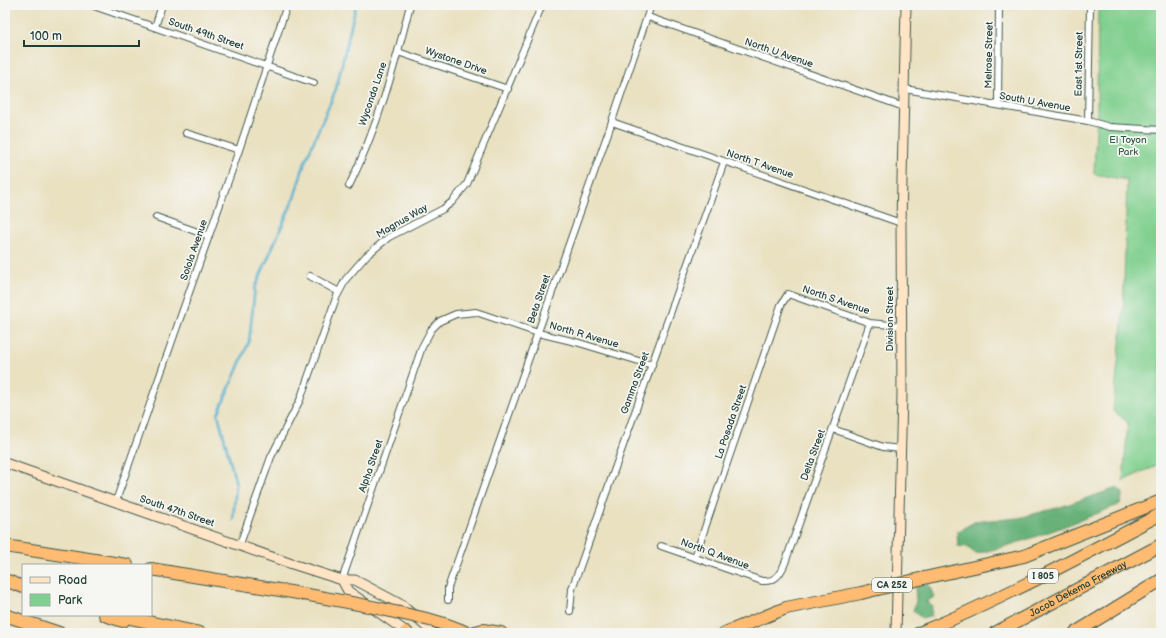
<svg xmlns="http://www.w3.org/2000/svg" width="1166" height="638" font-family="'Balsamiq Sans',sans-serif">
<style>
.green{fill:#81d08f;stroke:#508662}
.forest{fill:#68b27a;stroke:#447857}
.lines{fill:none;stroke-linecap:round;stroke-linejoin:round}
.stream{stroke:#4fafce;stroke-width:2.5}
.street-casing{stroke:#3d5649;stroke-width:8}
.secondary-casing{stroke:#3d5649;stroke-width:11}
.highway-casing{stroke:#3d5649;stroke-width:14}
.street{stroke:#fff;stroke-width:6}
.secondary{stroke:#ffe4c6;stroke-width:9}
.highway{stroke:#ffbb71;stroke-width:12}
.highway-bridge-casing{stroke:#3d5649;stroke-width:14;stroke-linecap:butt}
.highway-bridge{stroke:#ffbb71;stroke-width:12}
.labels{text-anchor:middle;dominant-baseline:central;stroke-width:3.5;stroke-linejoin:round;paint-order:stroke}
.shield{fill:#f6f6f2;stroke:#60746d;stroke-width:1}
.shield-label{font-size:9px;font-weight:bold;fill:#1f3d34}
.street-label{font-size:10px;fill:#1f3d34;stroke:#f6f6f2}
.park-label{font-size:10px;fill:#335a46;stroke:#f6f6f2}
</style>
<rect width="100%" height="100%" fill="#f6f6f2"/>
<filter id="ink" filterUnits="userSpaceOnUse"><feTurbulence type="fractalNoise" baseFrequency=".025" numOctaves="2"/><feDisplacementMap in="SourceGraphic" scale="8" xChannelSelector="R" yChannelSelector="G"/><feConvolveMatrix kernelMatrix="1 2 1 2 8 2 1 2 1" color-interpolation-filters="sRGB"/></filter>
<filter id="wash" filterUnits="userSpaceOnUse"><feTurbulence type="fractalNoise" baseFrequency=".012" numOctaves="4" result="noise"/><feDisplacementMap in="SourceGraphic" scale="16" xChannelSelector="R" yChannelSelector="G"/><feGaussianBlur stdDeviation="0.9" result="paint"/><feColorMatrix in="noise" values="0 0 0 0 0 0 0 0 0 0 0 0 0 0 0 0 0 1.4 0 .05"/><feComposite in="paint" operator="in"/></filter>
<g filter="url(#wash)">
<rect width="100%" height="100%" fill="#eae1c1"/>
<path class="green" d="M 1098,5 L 1161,5 L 1161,463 L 1123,481 L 1128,422 L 1113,411 L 1123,315 L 1127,180 L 1094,174 L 1097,110 Z"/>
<path class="forest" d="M 1117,488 L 1123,493 L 1120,504 C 1072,524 1026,542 976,554 L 967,547 L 958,546 L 957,532 L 976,521 L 1019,518 L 1060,507 Z
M 928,583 L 934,597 L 926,602 L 932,605 L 931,616 L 923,619 L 913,611 L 916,601 L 915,587 Z"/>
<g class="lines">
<path class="stream" d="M 233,520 L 236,484 L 218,414 L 249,342 L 255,288 L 294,198 L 305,162 L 336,89 L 356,5"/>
</g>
</g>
<g filter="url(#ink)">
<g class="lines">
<g class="street-casing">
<path id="street" d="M 91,5 L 314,83
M 532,5 L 541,8
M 648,17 L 904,107
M 155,27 L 162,5
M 398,52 L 508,89
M 905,89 L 1088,121 L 1110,127 L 1161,130
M 998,105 L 999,5
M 1088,121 L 1090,6
M 612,122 L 901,223
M 186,133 L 239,150
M 349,186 C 377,129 395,66 410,5
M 156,217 L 209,236
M 310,276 L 339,292
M 833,429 L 883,447 L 901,449
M 116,501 L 239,150 L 287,5
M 240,544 L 271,457 L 300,400 L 336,298 L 346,279 L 366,256 L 389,237 L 443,209 L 452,202 L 467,184 L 542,5
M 661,546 L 762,581 C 775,582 780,575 785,563 L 870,323
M 695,557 L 781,305 L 788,294 L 870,323 L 901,326
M 342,580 L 422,347 L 431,330 L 440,321 L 456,314 L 476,312 L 538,333 L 576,342 L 652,365
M 448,600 L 448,588 L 608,133 L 651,5
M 570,611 L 572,589 L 724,162"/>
</g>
<g class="secondary-casing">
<path id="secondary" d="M 5,463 L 289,563 L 342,580 L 355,580 L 402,605 L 433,633
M 342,580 L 348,591 L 408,633
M 896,633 L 902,394 L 901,223 L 906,5"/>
</g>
<g class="highway-casing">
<g id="highway">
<path d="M 5,546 L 127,565"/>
<path d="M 151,569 L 169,572"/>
<path d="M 924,578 L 1024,556 L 1161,501"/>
<path d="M 5,580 L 23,587"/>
<path d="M 5,615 L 59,633"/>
<path d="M 105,615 L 123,621"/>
<path d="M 116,615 L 200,633"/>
<path d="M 406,632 L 407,633"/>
<path d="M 471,633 L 483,630 L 501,633"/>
<path d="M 725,633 L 786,608 L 861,593"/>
<path d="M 919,633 C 1003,599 1081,556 1161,514"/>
<path id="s1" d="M 995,633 L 1161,545"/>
<path d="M 1075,633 L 1161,580"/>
</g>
</g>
<use href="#street" class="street"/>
<use href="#secondary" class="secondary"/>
<use href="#highway" class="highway"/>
<g class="highway-bridge-casing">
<path id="highway-bridge" d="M 169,572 C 240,584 312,594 382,609 C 410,616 441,620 467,633
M 861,593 L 924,578"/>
</g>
<use href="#highway-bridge" class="highway-bridge"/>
</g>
</g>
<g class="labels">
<g class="shield">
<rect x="1028" y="569" width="30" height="14" rx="3"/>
<rect x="872" y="578" width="40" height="14" rx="3"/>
</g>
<g class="shield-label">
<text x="1043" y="576">I 805</text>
<text x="892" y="585">CA 252</text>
</g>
<g class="street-label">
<text transform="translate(206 34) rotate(19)">South 49th Street</text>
<text transform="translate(779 53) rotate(19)">North U Avenue</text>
<text transform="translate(989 55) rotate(-89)">Melrose Street</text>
<text transform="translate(456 61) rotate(19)">Wystone Drive</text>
<text transform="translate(1079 64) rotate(-89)">East 1st Street</text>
<text transform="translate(373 94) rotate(-71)">Wyconda Lane</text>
<text transform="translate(1035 102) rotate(10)">South U Avenue</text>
<text transform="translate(760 164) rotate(19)">North T Avenue</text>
<text transform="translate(402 221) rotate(-30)">Magnus Way</text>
<text transform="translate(194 250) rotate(-71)">Solola Avenue</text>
<text transform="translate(539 299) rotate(-71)">Beta Street</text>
<text transform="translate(836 300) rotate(19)">North S Avenue</text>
<text transform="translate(890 319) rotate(-90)">Division Street</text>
<text transform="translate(584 335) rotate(16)">North R Avenue</text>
<text transform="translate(635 383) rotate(-70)">Gamma Street</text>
<text transform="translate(731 422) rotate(-71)">La Posada Street</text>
<text transform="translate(813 455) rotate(-70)">Delta Street</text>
<text transform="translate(371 466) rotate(-71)">Alpha Street</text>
<text transform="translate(177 511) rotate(19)">South 47th Street</text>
<text transform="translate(715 554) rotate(20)">North Q Avenue</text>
<text stroke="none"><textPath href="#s1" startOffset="94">Jacob Dekema Freeway</textPath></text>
</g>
<g class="park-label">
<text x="1128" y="140">El Toyon<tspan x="1128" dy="12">Park</tspan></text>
</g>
</g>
<rect width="1166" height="638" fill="none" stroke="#f6f6f2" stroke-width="20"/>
<rect x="22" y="564" width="130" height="52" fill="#f6f6f2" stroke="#a0aca6"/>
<rect x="30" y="577" width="20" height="6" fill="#ffe4c6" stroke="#a0aca6"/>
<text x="58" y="584" font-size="12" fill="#1f3d34">Road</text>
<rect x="30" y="594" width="20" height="12" fill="#81d08f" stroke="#a0aca6"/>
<text x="58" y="604" font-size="12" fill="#1f3d34">Park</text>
<path d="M24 40v6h115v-6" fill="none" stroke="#1f3d34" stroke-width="2"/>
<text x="30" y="40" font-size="12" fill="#1f3d34" stroke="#f6f6f2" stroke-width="3" paint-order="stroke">100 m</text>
</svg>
